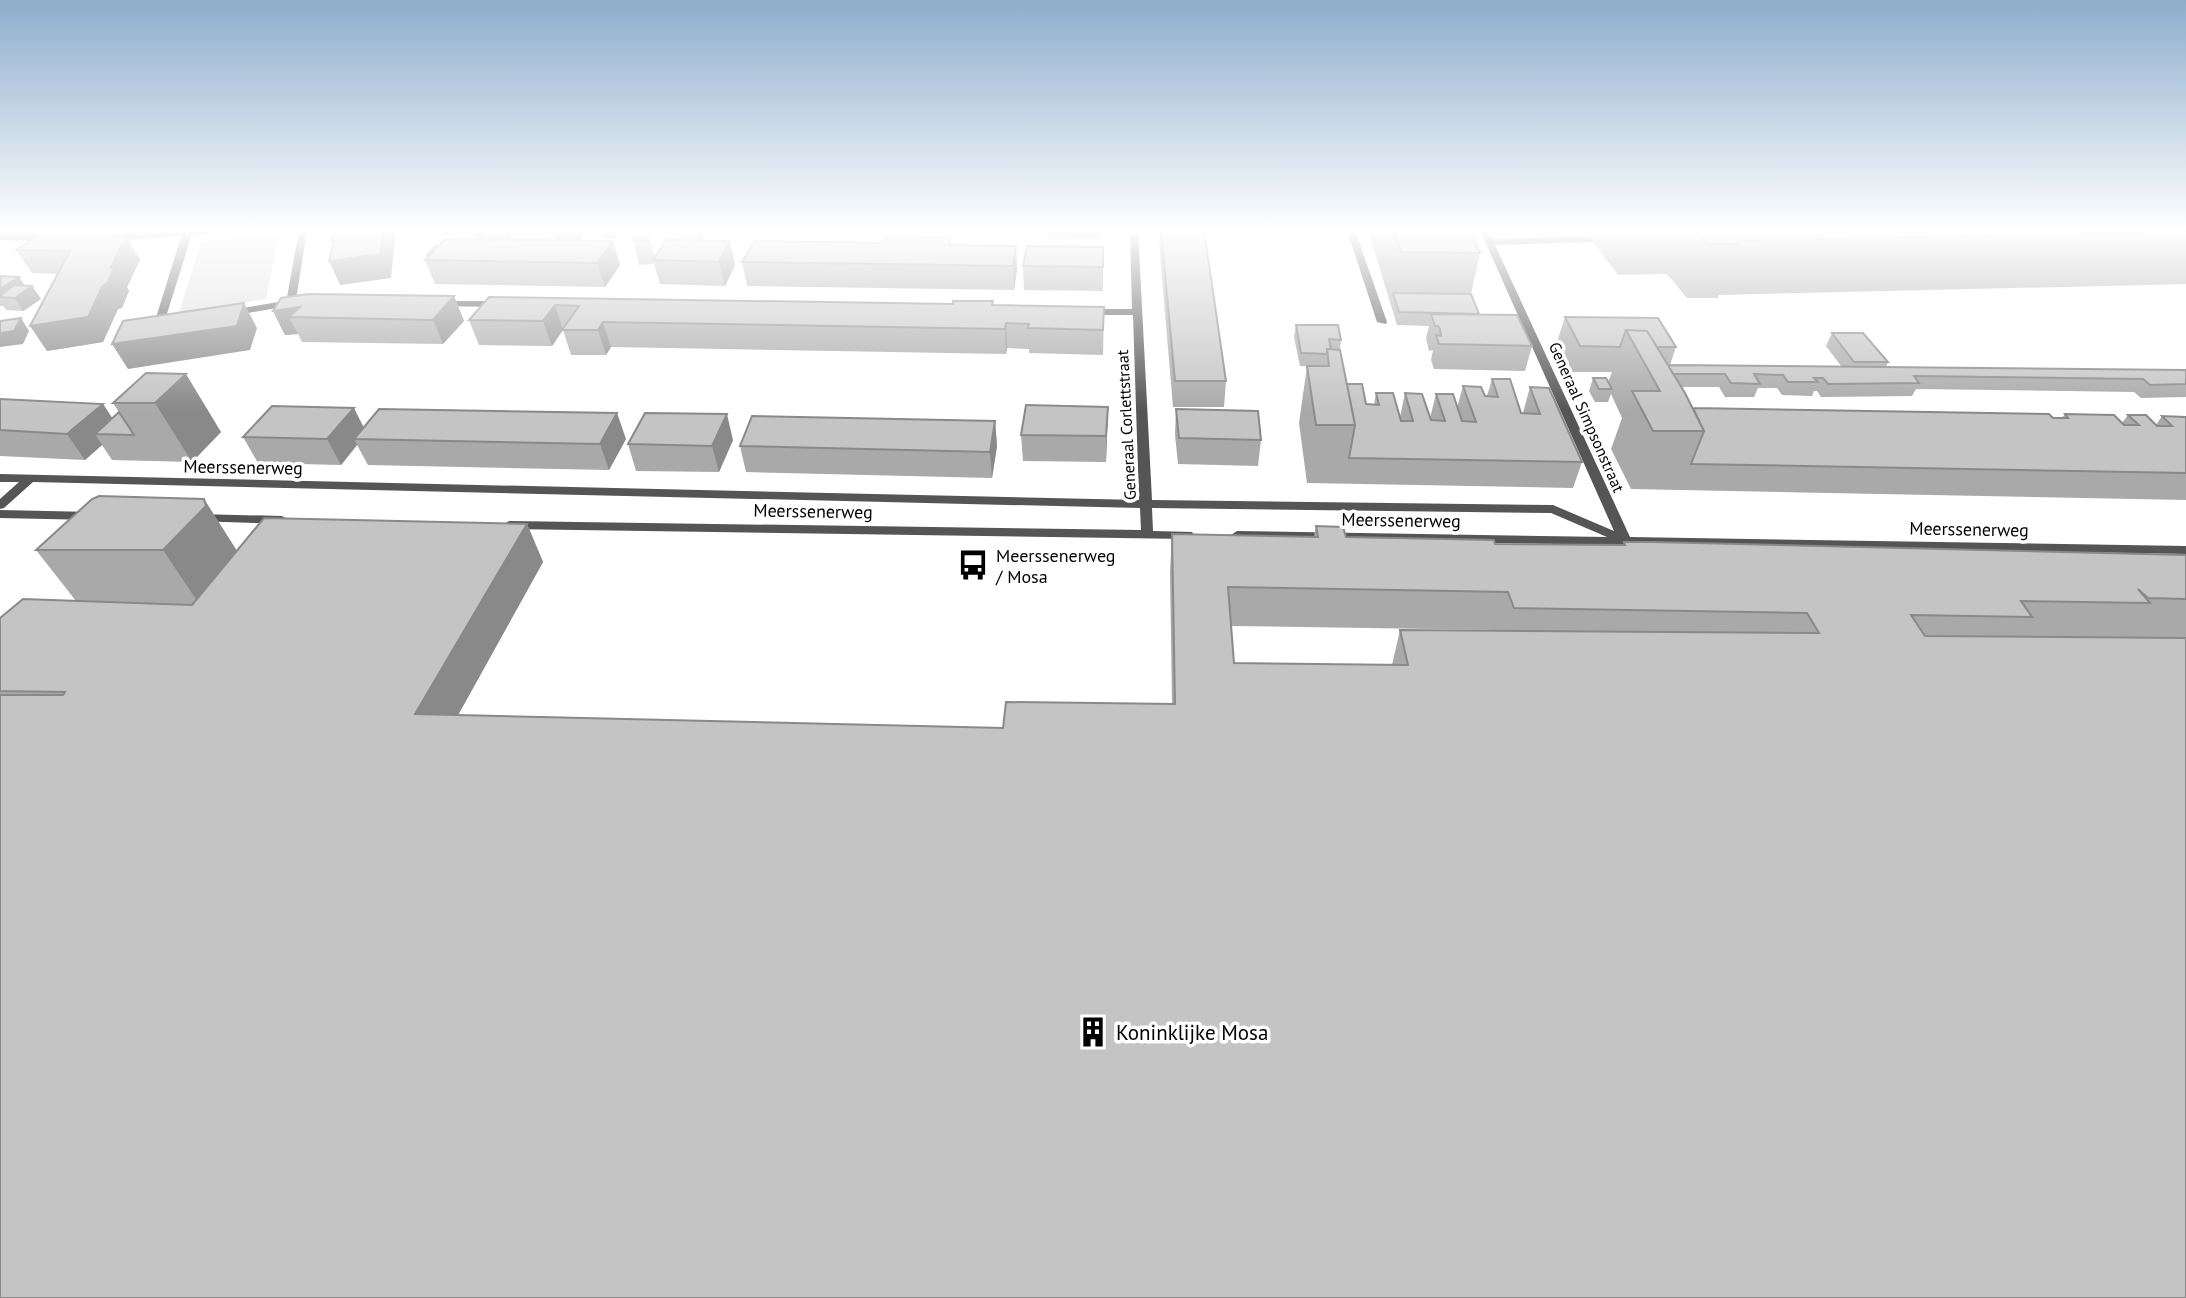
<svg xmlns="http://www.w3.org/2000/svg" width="2186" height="1298" font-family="'PT Sans',sans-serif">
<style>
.green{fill:#dcdcdc}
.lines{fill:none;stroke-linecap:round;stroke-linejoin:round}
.service{fill:#555;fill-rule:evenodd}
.pedestrian{fill:#555;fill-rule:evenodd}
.minor{fill:#555;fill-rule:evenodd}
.wall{fill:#a9a9a9;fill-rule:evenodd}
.shaded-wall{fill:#898989}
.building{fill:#c4c4c4;stroke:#898989;stroke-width:2;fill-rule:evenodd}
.labels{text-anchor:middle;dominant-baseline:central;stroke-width:7;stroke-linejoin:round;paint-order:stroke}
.far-street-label{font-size:16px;fill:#000;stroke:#fff}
.street-label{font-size:18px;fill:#000;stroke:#fff}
.poi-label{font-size:18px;fill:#000;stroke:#fff;text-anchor:start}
.near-poi-label{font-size:21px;fill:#000;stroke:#fff;text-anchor:start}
</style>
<rect width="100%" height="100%" fill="#fff"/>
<path class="green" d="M 280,230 L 266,299 L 179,313 L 201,242 Z"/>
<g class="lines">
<path class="service" d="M 1347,230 L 1355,230 L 1387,322 L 1386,324 L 1377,322 Z"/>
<path class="pedestrian" d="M 187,231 L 192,234 L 165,320 L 174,322 L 169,325 L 155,326 L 154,324 L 182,234 Z
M 291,300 L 296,303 L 294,305 L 230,316 L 225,313 L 230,310 Z"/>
<path class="minor" d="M 187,230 L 225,230 L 221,233 L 111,241 L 106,238 L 111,235 Z
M 299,230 L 307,230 L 296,300 L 307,303 C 302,308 291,308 286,303 Z
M 1130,230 L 1138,230 L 1152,500 L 1553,505 L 1614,531 L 1480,230 L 1488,230 L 1493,239 L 1592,236 L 1597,239 L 1592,242 L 1495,245 L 1630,537 L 2186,546 L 2186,554 L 1237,539 L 1231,535 L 1237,531 L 1607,537 L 1551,513 L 1152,508 L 1153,531 L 1192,532 L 1194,535 L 1192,538 L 1188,539 L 509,529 L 503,525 L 509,521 L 1141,530 L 1140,508 L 33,482 L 4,508 L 0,509 L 0,499 L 19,482 L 0,482 L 0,474 L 1139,500 L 1133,315 L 1085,315 L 1080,312 L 1085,309 L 1132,309 Z
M 0,234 L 52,235 L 57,238 L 52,241 L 0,240 Z
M 437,301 L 501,301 L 506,304 L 501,307 L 434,306 L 434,302 Z
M 0,510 L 93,512 L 99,516 L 93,520 L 0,518 Z
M 197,514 L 282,516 L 288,520 L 282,524 L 193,521 L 191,518 Z"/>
</g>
<path class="wall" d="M 474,230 L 509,230 L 513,240 L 556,240 L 554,233 L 548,234 L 546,230 L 582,234 L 581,241 L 613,241 L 620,265 L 605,287 L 435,284 L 425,260 L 428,257 L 427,255 L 478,239 Z
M 1048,230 L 1101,230 L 1101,239 L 1048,240 Z
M 1158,230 L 1204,230 L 1226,381 L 1224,407 L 1173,407 Z
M 1368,230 L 1470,230 L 1480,253 L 1471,294 L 1479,314 L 1532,346 L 1525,371 L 1434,369 L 1431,360 L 1433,350 L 1429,351 L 1426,338 L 1429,326 L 1397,325 Z
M 1584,230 L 2186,230 L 2186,284 L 1719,295 L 1718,298 L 1687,298 L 1667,274 L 1618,275 Z
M 126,237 L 140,260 L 127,287 L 129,291 L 122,308 L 118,309 L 103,342 L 47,351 L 57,274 L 32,273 L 16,250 Z
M 649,238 L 655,258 L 704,241 L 735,265 L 725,286 L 660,284 L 654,264 L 639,265 L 633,241 Z
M 884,243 L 1016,246 L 1017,269 L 1014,290 L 747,286 L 742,262 Z
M 1103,247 L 1103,291 L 1024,290 L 1023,266 Z
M 0,277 L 19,277 L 25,286 L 32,286 L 41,299 L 23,311 L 6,310 L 3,306 L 0,306 Z
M 454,296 L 464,321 L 443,344 L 302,342 L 298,334 L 285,335 L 273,311 Z
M 489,297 L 953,304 L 993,301 L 993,305 L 1104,307 L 1103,355 L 1029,353 L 1029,349 L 1007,348 L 1006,354 L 611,347 L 606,355 L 571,355 L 563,330 L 552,346 L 479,345 L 469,320 Z
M 1565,317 L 1658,318 L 1676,347 L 1670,365 L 1841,366 L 1826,346 L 1832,333 L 1888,362 L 1886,367 L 2186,370 L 2186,397 L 2141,398 L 2134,392 L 1916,389 L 1912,396 L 1821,397 L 1817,391 L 1814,391 L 1812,396 L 1782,395 L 1777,388 L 1758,388 L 1754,397 L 1725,397 L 1719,387 L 1682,387 L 1693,408 L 2062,418 L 2065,414 L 2122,423 L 2128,415 L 2156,425 L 2162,416 L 2186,417 L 2186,500 L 1631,489 L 1611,449 L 1622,418 L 1611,394 L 1608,402 L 1595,402 L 1589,391 L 1593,378 L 1608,382 L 1612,372 L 1572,372 L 1557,342 Z
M 1296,325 L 1341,340 L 1340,350 L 1347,384 L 1366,404 L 1374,405 L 1376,393 L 1400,417 L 1405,393 L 1430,418 L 1436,394 L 1457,408 L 1463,386 L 1485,396 L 1487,396 L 1492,379 L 1521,413 L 1523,413 L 1530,387 L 1582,462 L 1573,488 L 1307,483 L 1299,423 L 1307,366 L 1300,366 L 1294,337 Z
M 146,373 L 221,432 L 192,462 L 112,460 L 102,445 L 85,460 L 0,456 L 0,399 L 103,404 L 112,418 L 119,412 L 113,403 Z
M 1108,407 L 1106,462 L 1023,461 L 1021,435 Z
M 1176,409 L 1261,440 L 1258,466 L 1178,464 L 1175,435 Z
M 995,421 L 997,446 L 992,478 L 746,472 L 740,446 Z
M 364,428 L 626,439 L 609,470 L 368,465 L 357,445 L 341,465 L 258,463 L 243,437 Z
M 733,440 L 719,472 L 636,471 L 628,444 Z
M 204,499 L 237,551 L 527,524 L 543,562 L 458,715 L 1003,728 L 1172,704 L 1170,572 L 1172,534 L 1314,537 L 1316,526 L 1346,537 L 1495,544 L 1623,545 L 1624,542 L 2186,555 L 2186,638 L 2123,637 L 0,1298 L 0,618 L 76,601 L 36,550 ZM 1231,626 L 1496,630 L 1496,631 L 1400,630 L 1392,665 L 1234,663 Z"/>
<path class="shaded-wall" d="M 384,230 L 396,230 L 391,278 L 340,285 L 329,261 L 340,260 L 331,241 Z
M 435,230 L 455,230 L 455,232 L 437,236 Z
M 474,230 L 509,230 L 513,241 L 478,241 Z
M 546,230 L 581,230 L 582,234 L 581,241 L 558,244 L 554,233 L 548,234 Z
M 601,230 L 617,230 L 616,238 L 604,239 Z
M 701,230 L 702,230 L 707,252 L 696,241 Z
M 117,231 L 123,243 L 126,237 L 140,260 L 127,287 L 129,291 L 122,308 L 118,309 L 103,342 L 47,351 L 30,326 L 111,267 L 110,236 Z
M 613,241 L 620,265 L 605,287 L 597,263 Z
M 730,241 L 735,265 L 725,286 L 719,262 Z
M 1016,246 L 1017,269 L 1014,290 L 1013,266 Z
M 19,277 L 27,289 L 0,297 L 0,289 Z
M 32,286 L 41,299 L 23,311 L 15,298 Z
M 454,296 L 464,321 L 443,344 L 433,320 Z
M 244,303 L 257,328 L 250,350 L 128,369 L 112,344 Z
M 555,305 L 563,330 L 552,346 L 543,321 Z
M 300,307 L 289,317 L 298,334 L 285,335 L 273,311 Z
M 21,318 L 29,331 L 23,344 L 0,347 L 0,333 Z
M 603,322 L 611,347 L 606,355 L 598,330 Z
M 1006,323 L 1007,348 L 1006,354 L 1005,329 Z
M 186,374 L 221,432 L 192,462 L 155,403 Z
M 103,404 L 120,430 L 95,434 L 102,445 L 85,460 L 67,434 Z
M 1108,407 L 1107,433 L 1106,462 L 1106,436 Z
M 354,408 L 367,434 L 354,439 L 357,445 L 341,465 L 327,439 Z
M 617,413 L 626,439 L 609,470 L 600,444 Z
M 727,414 L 733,440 L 719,472 L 712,446 Z
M 995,421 L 997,446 L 992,478 L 990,452 Z
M 204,499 L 242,559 L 204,611 L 163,550 Z
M 527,524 L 543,562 L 437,753 L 415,714 Z"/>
<path class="building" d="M 46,230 L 117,231 L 110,236 L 114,238 L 126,237 L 111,267 L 115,266 L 107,284 L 103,285 L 88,317 L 30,326 L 70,251 L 16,250 Z
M 334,230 L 384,230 L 380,254 L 329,261 L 334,241 L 331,241 Z
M 497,230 L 509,230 L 507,236 L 482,238 L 485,231 Z
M 554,230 L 572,230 L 554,232 Z
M 692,230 L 701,230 L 696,241 L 730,241 L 719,262 L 653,260 L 666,240 L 685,240 Z
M 1161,230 L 1204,230 L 1226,381 L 1175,381 Z
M 1394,230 L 1470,230 L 1480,253 L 1401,252 Z
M 1694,230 L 2186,230 L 2186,231 L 1737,241 L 1739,244 L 1707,244 Z
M 886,237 L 950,238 L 949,245 L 1016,246 L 1013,266 L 742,262 L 755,241 L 884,243 Z
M 632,238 L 649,238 L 649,241 L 633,241 Z
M 445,239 L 613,241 L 597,263 L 425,260 Z
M 436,245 L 439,245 L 429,255 L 427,255 Z
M 1027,246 L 1103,247 L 1103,267 L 1023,266 Z
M 1,276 L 19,277 L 0,289 Z
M 14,285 L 32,286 L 15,298 L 0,297 L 0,296 Z
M 1393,293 L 1471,294 L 1479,314 L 1399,312 Z
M 308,294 L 454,296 L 433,320 L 289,317 L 300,307 L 273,311 L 281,298 Z
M 489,297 L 953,304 L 953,301 L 993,301 L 992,305 L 1104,307 L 1103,330 L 1028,328 L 1029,324 L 1006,323 L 1005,329 L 603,322 L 598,330 L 562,330 L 579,306 L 555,305 L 543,321 L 469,320 Z
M 244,303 L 237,326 L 112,344 L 123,321 Z
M 1431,314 L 1517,315 L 1532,346 L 1439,344 L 1436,335 L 1441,336 L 1440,329 L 1438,326 L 1435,326 Z
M 1565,317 L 1658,318 L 1676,347 L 1657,347 L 1647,331 L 1626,330 L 1620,347 L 1580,346 Z
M 21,318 L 14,331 L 0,333 L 0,321 Z
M 1296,325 L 1338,325 L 1341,340 L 1329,339 L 1331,349 L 1327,349 L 1327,354 L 1301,353 Z
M 1626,330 L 1647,331 L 1685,393 L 1704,431 L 1653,431 L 1632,391 L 1660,391 Z
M 1832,333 L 1863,333 L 1888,362 L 1854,362 Z
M 1327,349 L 1340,350 L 1355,425 L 1316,425 L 1307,366 L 1329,366 Z
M 1668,365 L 2186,370 L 2186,384 L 2150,385 L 2143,379 L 1914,376 L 1919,383 L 1828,384 L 1823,378 L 1814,378 L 1818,382 L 1788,382 L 1783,375 L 1754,374 L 1760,384 L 1731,383 L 1725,374 L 1673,374 Z
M 146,373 L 186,374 L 155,403 L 113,403 Z
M 1593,378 L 1606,378 L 1612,389 L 1599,389 Z
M 1492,379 L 1510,379 L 1521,413 L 1540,414 L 1530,387 L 1549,388 L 1582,462 L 1349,458 L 1355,425 L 1347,384 L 1362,384 L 1366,404 L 1379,405 L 1376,393 L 1393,393 L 1401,421 L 1413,421 L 1405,393 L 1422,394 L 1431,420 L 1445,421 L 1436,394 L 1453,394 L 1462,421 L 1476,422 L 1463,386 L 1481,387 L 1485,396 L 1498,397 Z
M 0,399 L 103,404 L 67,434 L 0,430 Z
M 1026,405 L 1108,407 L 1106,436 L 1021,435 Z
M 272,406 L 354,408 L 327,439 L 243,437 Z
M 1693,408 L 2049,414 L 2053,418 L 2068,418 L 2065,414 L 2114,415 L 2124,425 L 2139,425 L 2128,415 L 2146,415 L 2157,426 L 2172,426 L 2162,416 L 2186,417 L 2186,473 L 1691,464 L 1704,431 Z
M 379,409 L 617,413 L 600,444 L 354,439 Z
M 1176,409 L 1258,411 L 1261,440 L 1179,438 Z
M 119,412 L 134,435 L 95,434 Z
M 645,413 L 727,414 L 712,446 L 628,444 Z
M 752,416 L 995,421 L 990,452 L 740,446 Z
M 99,496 L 204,499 L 206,506 L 163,550 L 36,550 L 92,499 Z
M 264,518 L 527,524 L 415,714 L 1003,728 L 1006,702 L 1175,704 L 1172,534 L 1318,537 L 1316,526 L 1343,527 L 1346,537 L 1494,540 L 1495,544 L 1625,545 L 1624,542 L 1653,542 L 2186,555 L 2186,599 L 2148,598 L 2138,589 L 2150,603 L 2021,601 L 2032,617 L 1911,615 L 1925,636 L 2186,638 L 2186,1298 L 0,1298 L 0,695 L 63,695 L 65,692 L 0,691 L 0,618 L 23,599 L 192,605 ZM 1228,587 L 1508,592 L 1514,608 L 1807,613 L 1819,633 L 1400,630 L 1408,665 L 1234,663 Z"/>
<linearGradient id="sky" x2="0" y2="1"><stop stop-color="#8cadcc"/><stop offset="0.56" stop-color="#fff"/><stop offset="1" stop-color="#fff" stop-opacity="0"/></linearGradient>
<rect width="2186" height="411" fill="url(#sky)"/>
<defs>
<g id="bus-bare" transform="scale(2.415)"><path d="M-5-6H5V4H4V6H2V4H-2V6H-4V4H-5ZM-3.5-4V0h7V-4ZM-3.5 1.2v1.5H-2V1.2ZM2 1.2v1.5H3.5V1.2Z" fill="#000" stroke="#fff" stroke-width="2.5" paint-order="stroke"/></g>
<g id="building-bare" transform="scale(2.415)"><path d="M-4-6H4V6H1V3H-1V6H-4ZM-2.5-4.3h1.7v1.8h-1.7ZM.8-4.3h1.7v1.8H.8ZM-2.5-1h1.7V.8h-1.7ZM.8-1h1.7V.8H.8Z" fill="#000" stroke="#fff" stroke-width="2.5" paint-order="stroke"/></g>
</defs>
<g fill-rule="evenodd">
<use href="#bus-bare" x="973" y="565"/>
<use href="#building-bare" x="1093" y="1032"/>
</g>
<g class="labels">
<g class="far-street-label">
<text transform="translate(1587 417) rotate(66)">Generaal Simpsonstraat</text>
<text transform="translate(1126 425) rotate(-93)">Generaal Corlettstraat</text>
</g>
<g class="street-label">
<text transform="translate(243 467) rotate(1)">Meerssenerweg</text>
<text transform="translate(813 511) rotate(1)">Meerssenerweg</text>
<text transform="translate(1401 520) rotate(1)">Meerssenerweg</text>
<text transform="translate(1969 529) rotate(1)">Meerssenerweg</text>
</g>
<g class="poi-label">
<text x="996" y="555">Meerssenerweg<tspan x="996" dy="21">/ Mosa</tspan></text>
</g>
<g class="near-poi-label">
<text x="1116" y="1032">Koninklijke Mosa</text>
</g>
</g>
</svg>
